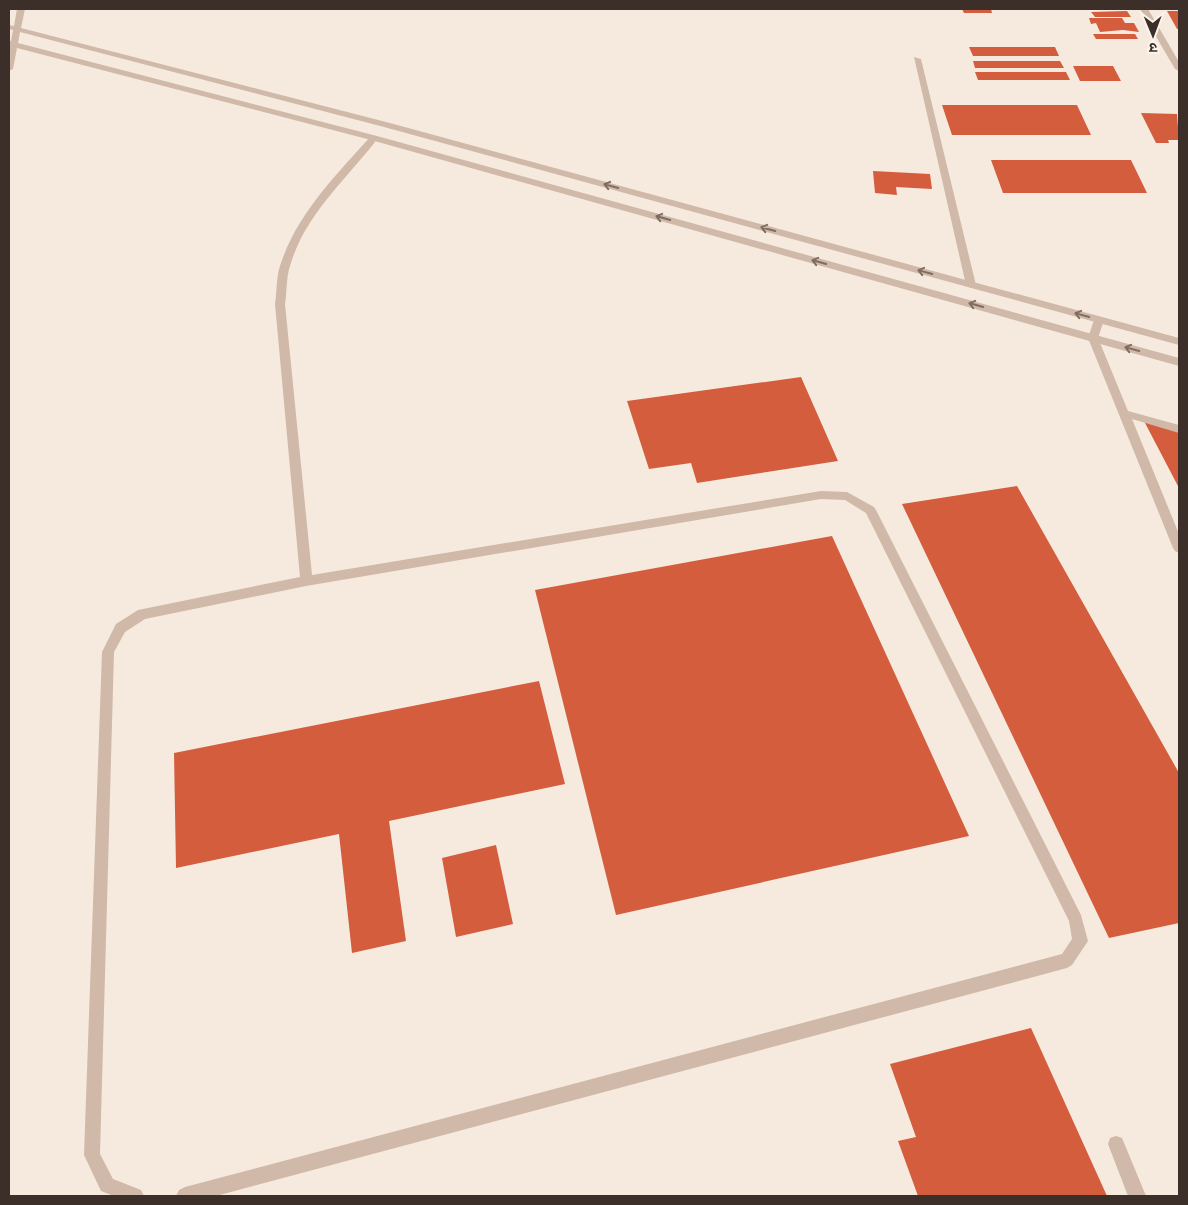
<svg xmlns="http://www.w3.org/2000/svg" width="1188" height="1205" font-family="'Asap Condensed','Noto Sans Devanagari',sans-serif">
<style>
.building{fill:#d45d3e}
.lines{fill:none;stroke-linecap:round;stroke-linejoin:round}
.service{fill:#d0b9a8;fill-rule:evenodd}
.minor{fill:#d0b9a8;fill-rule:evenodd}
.tertiary{fill:#d0b9a8;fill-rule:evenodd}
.oneway{stroke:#7f6d62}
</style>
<rect width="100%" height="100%" fill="#f6eade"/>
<path class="building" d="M 962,9 L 991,9 L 992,13 L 964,13 Z
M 1127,11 L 1131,17 L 1095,17 L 1091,12 Z
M 1167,11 L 1179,11 L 1179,29 L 1177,29 Z
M 1089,18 L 1122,18 L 1125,23 L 1134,23 L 1139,32 L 1123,30 L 1100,32 L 1096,23 L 1091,24 Z
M 1093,34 L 1135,34 L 1138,39 L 1096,39 Z
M 969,47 L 1055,47 L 1059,56 L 973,56 Z
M 973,61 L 1060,61 L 1064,68 L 975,68 Z
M 1073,66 L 1113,66 L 1121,81 L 1080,81 Z
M 975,72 L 1066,72 L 1070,80 L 978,80 Z
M 942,105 L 1077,105 L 1091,135 L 952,135 Z
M 1141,113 L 1177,114 L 1179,140 L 1168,140 L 1169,143 L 1156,143 Z
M 991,160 L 1131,160 L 1147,193 L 1003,193 Z
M 873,171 L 930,174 L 932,189 L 896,187 L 897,195 L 875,193 Z
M 801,377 L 838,461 L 697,483 L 691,463 L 649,469 L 627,401 Z
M 1144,421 L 1179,431 L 1179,488 Z
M 1017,486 L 1179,773 L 1179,923 L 1109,938 L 902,504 Z
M 832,536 L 969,836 L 616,915 L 535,590 Z
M 539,681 L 565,784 L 389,821 L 406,941 L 352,953 L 339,834 L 176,868 L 174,753 Z
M 496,845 L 513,924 L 456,937 L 442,858 Z
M 1031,1028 L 1107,1196 L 918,1196 L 898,1141 L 916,1137 L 890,1064 Z"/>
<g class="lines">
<path class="service" d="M 914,57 L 921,59 L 976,285 L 971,288 L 966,285 Z
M 371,136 L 378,138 C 347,179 305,214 290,266 C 286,278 287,292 285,304 L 312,575 L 821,491 L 847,492 L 874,507 L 876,510 L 1081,915 L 1088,941 L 1072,965 L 1067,968 L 216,1196 L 176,1196 L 179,1190 L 185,1187 L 1062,954 L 1072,939 L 1069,921 L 866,513 L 845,500 L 821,499 L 306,586 L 145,619 L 125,632 L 114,652 L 100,1154 L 113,1179 L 141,1190 L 144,1196 L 114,1196 L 101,1191 L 84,1155 L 102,652 L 116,624 L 138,610 L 300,577 L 275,304 C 277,291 276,278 280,266 C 296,215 336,175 371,136 Z
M 1116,1136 L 1122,1138 L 1146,1196 L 1128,1196 L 1108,1144 L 1110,1138 Z"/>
<path class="minor" d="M 1140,9 L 1148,9 L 1179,62 L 1179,71 L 1175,69 Z
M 1099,317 L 1104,320 L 1098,338 L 1128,411 L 1179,425 L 1179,433 L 1132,419 L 1179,534 L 1179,553 L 1175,551 L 1173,548 L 1088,338 L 1094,320 Z"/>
<path class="tertiary" d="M 17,9 L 25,9 L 21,28 L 390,123 L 1179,338 L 1179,345 L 384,127 L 20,32 L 18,43 L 377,136 L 1179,358 L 1179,366 L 371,140 L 17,48 L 13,69 L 9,71 L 9,41 L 11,41 L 13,30 L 9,29 L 9,25 L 14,26 Z"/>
</g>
<defs><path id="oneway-shaft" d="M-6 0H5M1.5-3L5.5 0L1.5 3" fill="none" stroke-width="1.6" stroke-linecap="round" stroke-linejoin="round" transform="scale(1.25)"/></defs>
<g class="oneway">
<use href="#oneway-shaft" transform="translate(611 186) rotate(-165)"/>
<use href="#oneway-shaft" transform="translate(663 218) rotate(-164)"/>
<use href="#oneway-shaft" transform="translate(768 229) rotate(-165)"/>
<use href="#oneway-shaft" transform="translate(819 262) rotate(-164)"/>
<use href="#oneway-shaft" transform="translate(925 272) rotate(-165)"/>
<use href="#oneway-shaft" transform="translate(976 305) rotate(-164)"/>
<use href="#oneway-shaft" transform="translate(1082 315) rotate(-165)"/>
<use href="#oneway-shaft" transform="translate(1132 349) rotate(-165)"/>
</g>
<rect width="1188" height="1205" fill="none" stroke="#3c2e29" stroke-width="20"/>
<g transform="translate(1153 35) rotate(179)" stroke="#fcf4ec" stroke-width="4" paint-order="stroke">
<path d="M0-4L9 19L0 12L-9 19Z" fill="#3c2e29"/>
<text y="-8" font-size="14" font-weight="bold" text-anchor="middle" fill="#3c2e29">उ</text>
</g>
</svg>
